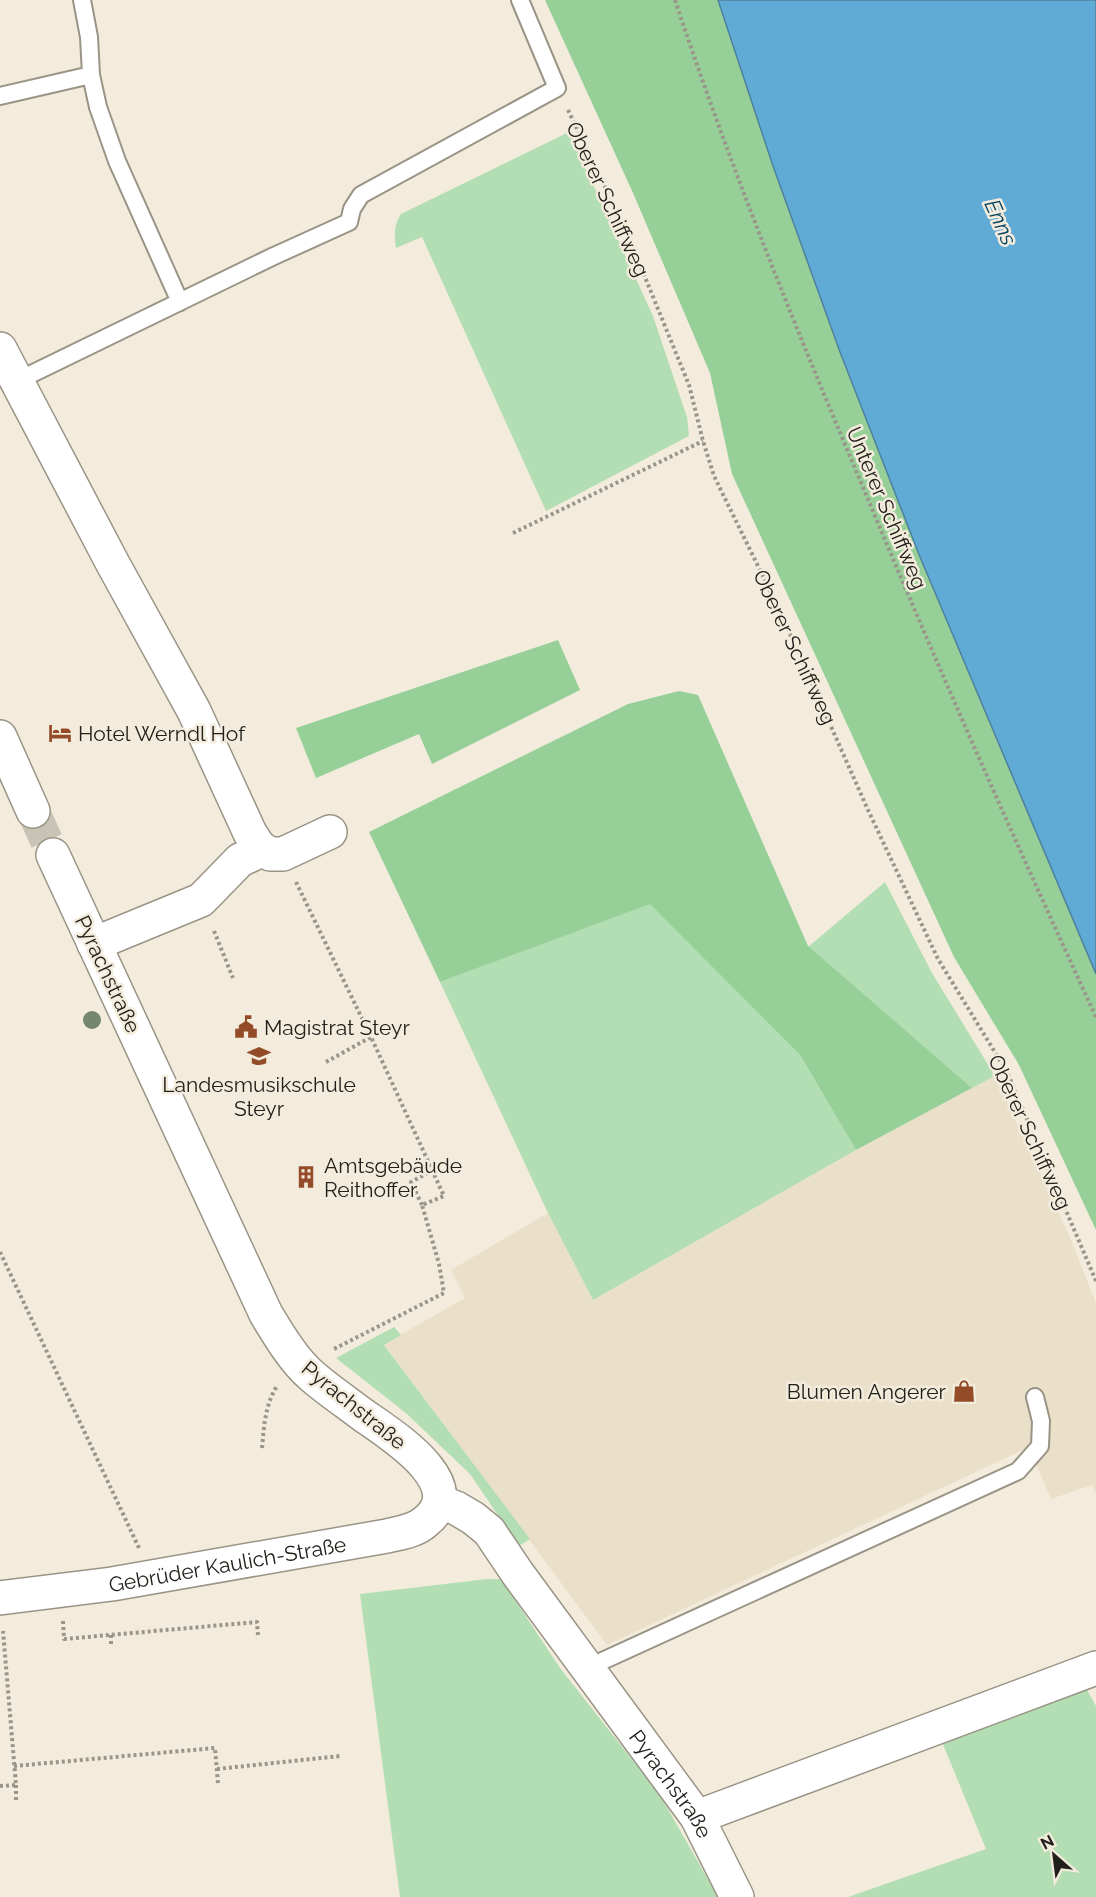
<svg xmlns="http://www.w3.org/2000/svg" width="1096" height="1897" font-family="Raleway,sans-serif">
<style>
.built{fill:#eae0ca}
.green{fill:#b3deb4}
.forest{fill:#96d098}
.water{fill:#60aad6;stroke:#4d819e;stroke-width:1.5}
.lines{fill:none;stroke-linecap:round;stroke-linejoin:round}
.street-tunnel{stroke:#c9c3b6;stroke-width:33;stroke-dasharray:33 16;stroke-linecap:butt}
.lane-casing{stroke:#9a9486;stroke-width:20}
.street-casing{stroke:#9a9486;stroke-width:36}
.path{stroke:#9a958a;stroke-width:4;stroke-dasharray:3 3;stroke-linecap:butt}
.lane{stroke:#fff;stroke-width:16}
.street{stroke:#fff;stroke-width:33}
.tree{fill:#74886d}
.labels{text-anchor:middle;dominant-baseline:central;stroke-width:5;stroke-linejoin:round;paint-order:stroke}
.street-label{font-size:21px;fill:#22201b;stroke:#f3ecdd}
.poi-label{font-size:21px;fill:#22201b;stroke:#f3ecdd;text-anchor:start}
.water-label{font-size:22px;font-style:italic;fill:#084563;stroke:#f3ecdd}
</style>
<rect width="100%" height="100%" fill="#f3ecdd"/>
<path class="built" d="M 995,1076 L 1069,1235 L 1096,1303 L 1096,1494 L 1092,1485 L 1051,1499 L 1029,1447 L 607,1645 L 384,1344 L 465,1298 L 451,1270 L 548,1213 L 593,1300 L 856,1150 Z"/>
<path class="green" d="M 569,132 L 653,316 L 687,417 L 689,436 L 546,511 L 422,237 L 396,248 C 394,234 394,225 401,214 Z
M 885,882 L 932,973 L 995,1076 L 972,1088 L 808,947 Z
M 650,903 L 800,1055 L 856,1150 L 593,1300 L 548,1213 L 440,982 Z
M 394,1327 L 401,1335 L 384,1345 L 530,1539 L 519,1546 L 470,1474 L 407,1414 L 336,1358 Z
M 487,1579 L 501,1579 L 560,1668 L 660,1795 L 718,1897 L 400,1897 L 360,1594 Z
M 1071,1686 L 1087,1690 L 1096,1706 L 1096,1897 L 848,1897 L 986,1849 L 940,1737 Z"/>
<path class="forest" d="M 545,0 L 718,0 L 773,166 L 840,352 L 920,557 L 1096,955 L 1096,1230 L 1019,1065 L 954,957 L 732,474 L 710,373 L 633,193 Z
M 558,640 L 580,690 L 432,764 L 419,734 L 316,778 L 296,728 Z
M 679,691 L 698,695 L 808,946 L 972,1088 L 856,1150 L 800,1055 L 650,904 L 440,982 L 369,832 L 628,704 Z"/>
<path class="water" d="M 718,0 L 1096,0 L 1096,974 L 920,557 L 840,352 L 773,166 Z"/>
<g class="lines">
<path class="street-tunnel" d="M 33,811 L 53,855"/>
<g class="lane-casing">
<path id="lane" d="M 82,0 L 89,37 L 91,75 L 98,107 L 117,161 L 180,302
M 0,96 L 91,75
M 17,381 L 274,256 L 349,222 L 352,209 L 361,195 L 557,88 L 520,0
M 587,1668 L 1018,1471 L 1040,1446 L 1041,1421 L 1035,1397"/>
</g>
<g class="street-casing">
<g id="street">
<path d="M 0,349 L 113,564 L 194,711 L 250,833 L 259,847"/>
<path d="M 0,737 L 33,811"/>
<path d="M 94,944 L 201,900 L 240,860 L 251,855 L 259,847 L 270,854 L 283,854 L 330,832"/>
<path id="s1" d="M 440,1502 L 456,1508 L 473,1518 L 489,1531 L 518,1574 L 697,1817 L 737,1897"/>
<path id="s2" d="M 0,1598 L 112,1584 L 387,1536 C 400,1533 415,1531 425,1522 C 473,1485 390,1434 363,1415 C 346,1402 328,1390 312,1376 C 294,1361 278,1334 266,1314 L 53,855"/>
<path d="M 697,1817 L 1096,1668"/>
</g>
</g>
<path class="path" d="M 675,0 C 729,163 793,322 860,480 C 935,661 1014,839 1096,1017
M 568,110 L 627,233 L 689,385 L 703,441 L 714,476 L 779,609 L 868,810 L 938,959 L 1007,1072 L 1096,1281
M 513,533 L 703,441
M 296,882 L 371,1037 L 444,1196 L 422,1205 L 439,1264 L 444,1293 L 332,1350
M 214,931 L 233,978
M 326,1062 L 371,1037
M 422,1205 L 411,1182 L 433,1170
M 0,1252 L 139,1548
M 262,1448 C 264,1426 265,1405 277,1386
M 63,1621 L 64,1639 L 257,1622 L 258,1635
M 111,1635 L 111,1647
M 14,1766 L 215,1748 L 218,1783
M 217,1769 L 340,1756
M 16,1785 L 16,1801
M 0,1786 L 16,1785 L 3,1631"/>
<use href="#lane" class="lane"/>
<use href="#street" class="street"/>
</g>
<circle class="tree" cx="92" cy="1020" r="9"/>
<defs>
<g id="hotel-bare" transform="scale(1.8)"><path d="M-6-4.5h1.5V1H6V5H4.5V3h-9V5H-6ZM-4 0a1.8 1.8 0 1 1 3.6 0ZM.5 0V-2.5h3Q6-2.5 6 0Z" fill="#934c27" stroke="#f3ecdd" stroke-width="2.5" paint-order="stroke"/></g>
<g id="civic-bare" transform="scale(1.8)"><path d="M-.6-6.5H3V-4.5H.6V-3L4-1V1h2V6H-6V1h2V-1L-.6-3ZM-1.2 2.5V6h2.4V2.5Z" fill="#934c27" stroke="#f3ecdd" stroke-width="2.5" paint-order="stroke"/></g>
<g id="school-bare" transform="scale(1.8)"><path d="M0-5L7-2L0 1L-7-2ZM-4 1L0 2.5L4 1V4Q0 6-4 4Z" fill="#934c27" stroke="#f3ecdd" stroke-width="2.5" paint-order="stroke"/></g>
<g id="building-bare" transform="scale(1.8)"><path d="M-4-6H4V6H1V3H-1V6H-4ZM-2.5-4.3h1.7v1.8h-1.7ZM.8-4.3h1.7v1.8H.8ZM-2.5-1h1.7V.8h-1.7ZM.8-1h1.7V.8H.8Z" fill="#934c27" stroke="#f3ecdd" stroke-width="2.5" paint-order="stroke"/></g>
<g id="shop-bare" transform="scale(1.8)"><path d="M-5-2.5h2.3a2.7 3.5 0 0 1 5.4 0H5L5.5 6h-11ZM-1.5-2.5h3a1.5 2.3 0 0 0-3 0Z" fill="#934c27" stroke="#f3ecdd" stroke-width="2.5" paint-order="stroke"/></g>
</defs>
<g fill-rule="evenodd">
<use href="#hotel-bare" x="60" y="733"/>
<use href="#civic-bare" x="246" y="1027"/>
<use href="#school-bare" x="259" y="1056"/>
<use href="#building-bare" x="306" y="1177"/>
<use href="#shop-bare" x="964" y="1391"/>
</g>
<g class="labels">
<g class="street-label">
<text transform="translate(608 199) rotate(65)">Oberer Schiffweg</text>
<text transform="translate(887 508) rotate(67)">Unterer Schiffweg</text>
<text transform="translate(795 647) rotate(65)">Oberer Schiffweg</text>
<text transform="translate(108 974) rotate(65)">Pyrachstraße</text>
<text transform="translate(1030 1132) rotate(65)">Oberer Schiffweg</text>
<text transform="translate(354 1405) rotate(39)">Pyrachstraße</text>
<text stroke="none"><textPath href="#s2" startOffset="230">Gebrüder Kaulich-Straße</textPath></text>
<text stroke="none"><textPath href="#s1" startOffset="369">Pyrachstraße</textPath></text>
</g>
<g class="poi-label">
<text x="78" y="733">Hotel Werndl Hof</text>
<text x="264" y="1027">Magistrat Steyr</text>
<text x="259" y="1084" text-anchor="middle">Landesmusikschule<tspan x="259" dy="24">Steyr</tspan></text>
<text x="324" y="1165">Amtsgebäude<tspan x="324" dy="24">Reithoffer</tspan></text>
<text x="946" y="1391" text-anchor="end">Blumen Angerer</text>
</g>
<g class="water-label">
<text transform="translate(1001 222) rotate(66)">Enns</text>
</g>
</g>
<g transform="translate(1054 1855) rotate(332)" stroke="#f3ecdd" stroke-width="4.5" paint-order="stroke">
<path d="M0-4.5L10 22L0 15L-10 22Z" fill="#22201b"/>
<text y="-9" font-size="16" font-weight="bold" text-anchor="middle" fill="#22201b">N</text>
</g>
</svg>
